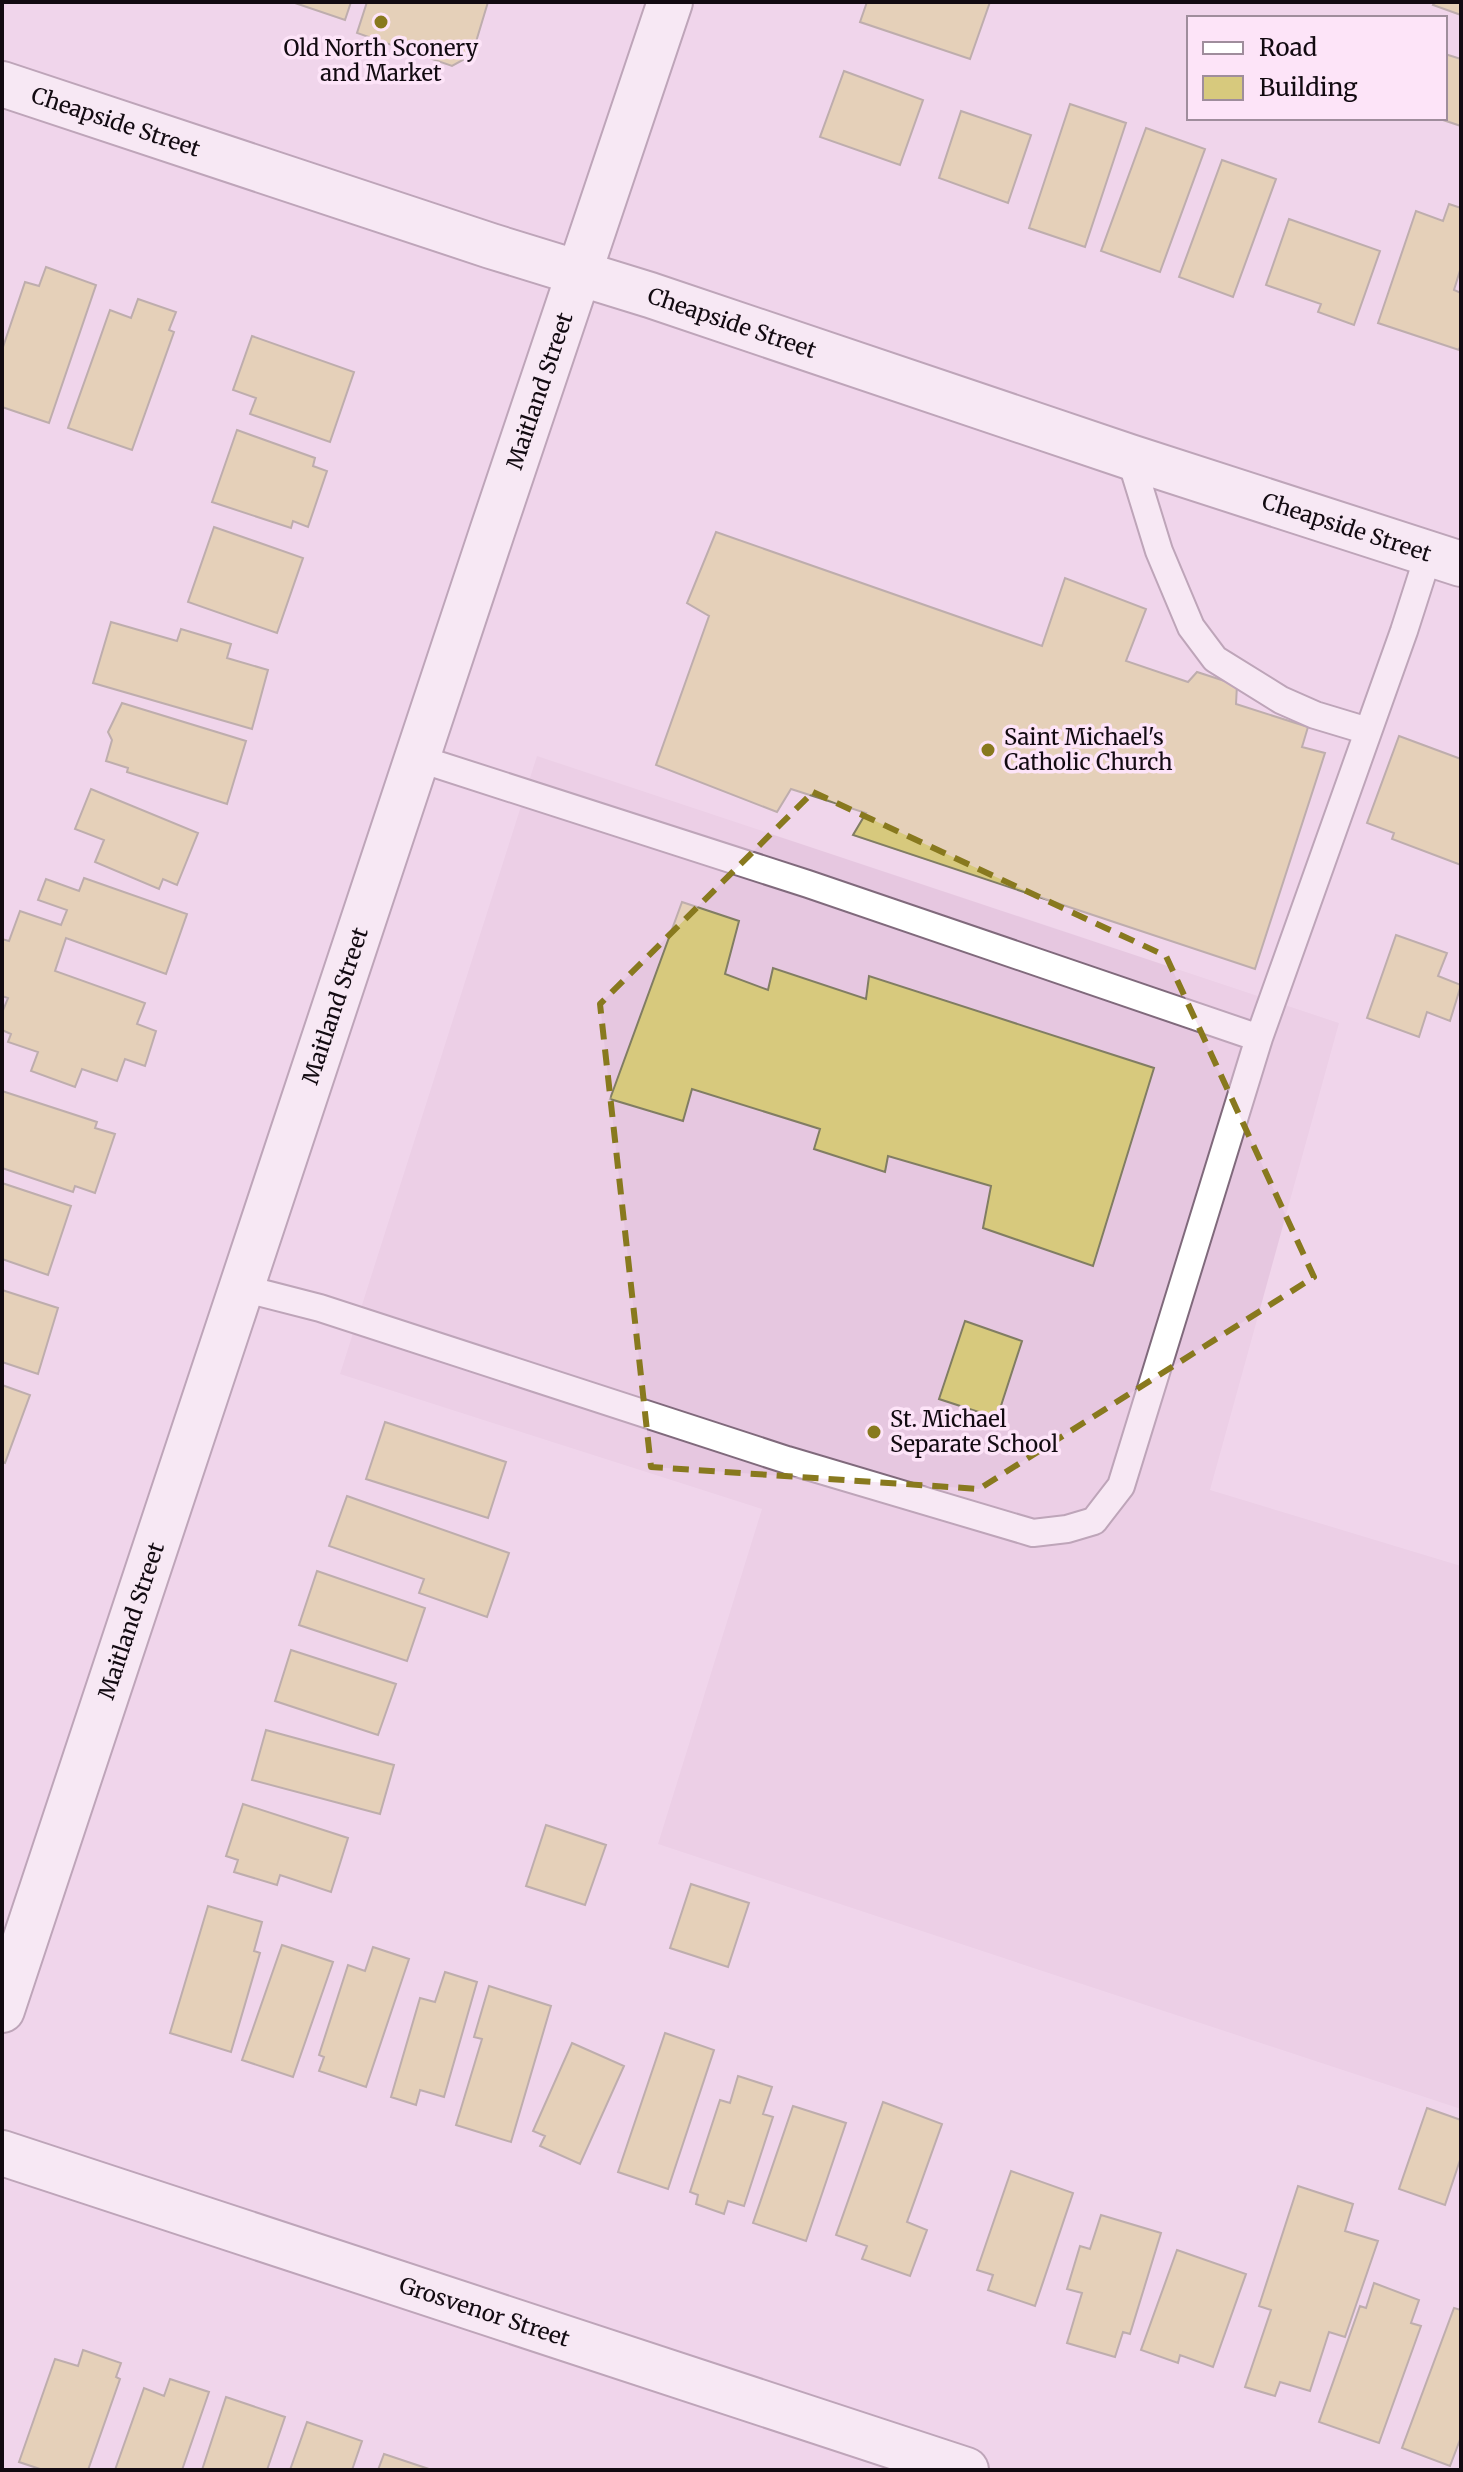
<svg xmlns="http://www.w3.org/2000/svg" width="1463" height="2472" font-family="Merriweather,serif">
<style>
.built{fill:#e6c7e0}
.building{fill:#d7c97d;stroke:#817d63;stroke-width:2}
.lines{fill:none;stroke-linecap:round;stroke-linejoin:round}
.lane-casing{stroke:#806a7c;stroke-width:30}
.street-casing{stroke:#806a7c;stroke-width:48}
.secondary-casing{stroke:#806a7c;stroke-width:48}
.lane{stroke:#fff;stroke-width:26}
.street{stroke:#fff;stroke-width:44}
.secondary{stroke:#fff;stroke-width:44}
.marked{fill:none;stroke:#88791e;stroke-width:6;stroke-dasharray:16 10;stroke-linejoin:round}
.poi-dot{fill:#88791e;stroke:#fde4f8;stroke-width:3}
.labels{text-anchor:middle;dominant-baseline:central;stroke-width:7;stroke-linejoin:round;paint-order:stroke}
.poi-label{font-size:22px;fill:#120a11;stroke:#fde4f8;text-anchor:start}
.street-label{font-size:22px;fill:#120a11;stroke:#fde4f8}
</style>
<rect width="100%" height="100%" fill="#f0d6eb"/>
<path class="built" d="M 537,756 L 1339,1023 L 1210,1490 L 1461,1566 L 1461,2109 L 658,1844 L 762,1509 L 340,1374 Z"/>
<path class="building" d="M 292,2 L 351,2 L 345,20 Z
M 367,2 L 488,2 L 472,55 L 452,66 L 357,33 Z
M 867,2 L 990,2 L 970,59 L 860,22 Z
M 1435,2 L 1461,2 L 1461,15 L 1433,5 Z
M 1445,54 L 1461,59 L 1461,126 L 1437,118 L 1445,118 Z
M 844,71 L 923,100 L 900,165 L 820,137 Z
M 1070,104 L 1126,123 L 1085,247 L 1029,228 Z
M 961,111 L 1031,135 L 1008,203 L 939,178 Z
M 1146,128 L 1205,149 L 1160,272 L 1101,251 Z
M 1222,160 L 1276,179 L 1233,297 L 1179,277 Z
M 1449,204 L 1461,208 L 1461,267 L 1454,290 L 1461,293 L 1461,343 L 1459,350 L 1378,323 L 1416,211 L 1443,221 Z
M 1289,219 L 1380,251 L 1354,325 L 1318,312 L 1321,304 L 1266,285 Z
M 46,267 L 96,285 L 49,423 L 2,407 L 2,350 L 25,282 L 39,286 Z
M 138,299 L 176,312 L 169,330 L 174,332 L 132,450 L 68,428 L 110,310 L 131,318 Z
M 252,336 L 354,372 L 330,442 L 250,414 L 256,398 L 233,390 Z
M 237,430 L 315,458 L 313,466 L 327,471 L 308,527 L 293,521 L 291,528 L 212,502 Z
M 214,527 L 303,558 L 277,633 L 188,602 Z
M 716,532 L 1042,646 L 1065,578 L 1146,609 L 1126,661 L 1188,682 L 1197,672 L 1237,685 L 1236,704 L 1308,727 L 1302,747 L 1325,753 L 1255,969 L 853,835 L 866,813 L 791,789 L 777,812 L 656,765 L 709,616 L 687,603 Z
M 111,622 L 177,641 L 181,629 L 231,644 L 227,658 L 268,670 L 252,729 L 93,683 Z
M 122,703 L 246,741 L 227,804 L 127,772 L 128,768 L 106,761 L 112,740 L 108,732 Z
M 1399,736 L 1461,759 L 1461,865 L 1392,839 L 1394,833 L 1367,823 Z
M 91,789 L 198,833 L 177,885 L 163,879 L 159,889 L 95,862 L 104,840 L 75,829 Z
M 84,878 L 187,914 L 166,974 L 66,938 L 55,971 L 145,1003 L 137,1024 L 156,1031 L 145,1066 L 125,1059 L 117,1081 L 82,1069 L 75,1087 L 31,1071 L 38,1052 L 8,1042 L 11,1034 L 2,1030 L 2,1013 L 8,998 L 2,996 L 2,939 L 9,941 L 20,911 L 61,925 L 67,910 L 38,900 L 46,879 L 79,891 Z
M 682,902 L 739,921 L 725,974 L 768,990 L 773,968 L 866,999 L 869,976 L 1154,1068 L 1093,1266 L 983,1228 L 991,1186 L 888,1156 L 885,1172 L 814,1149 L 820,1129 L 692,1089 L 683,1121 L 610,1099 Z
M 1396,935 L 1447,953 L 1438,976 L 1461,985 L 1450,1021 L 1427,1012 L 1419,1037 L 1367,1018 Z
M 2,1091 L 97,1122 L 95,1128 L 115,1134 L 95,1193 L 75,1186 L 73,1192 L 2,1168 Z
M 2,1183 L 71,1206 L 48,1275 L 2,1259 Z
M 2,1290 L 58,1308 L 38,1374 L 2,1362 Z
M 965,1321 L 1022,1341 L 997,1418 L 939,1399 Z
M 2,1385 L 30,1395 L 5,1463 L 2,1462 Z
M 385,1422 L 506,1462 L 488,1518 L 366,1479 Z
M 347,1496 L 509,1553 L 487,1617 L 419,1593 L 424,1579 L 329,1546 Z
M 317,1571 L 425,1608 L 407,1661 L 299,1625 Z
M 291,1650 L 396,1684 L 378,1735 L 275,1701 Z
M 266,1730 L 394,1765 L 380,1814 L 252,1780 Z
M 243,1804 L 348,1838 L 331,1892 L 280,1875 L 277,1885 L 234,1872 L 238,1860 L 226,1856 Z
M 546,1825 L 606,1845 L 585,1905 L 526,1886 Z
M 691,1884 L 749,1903 L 728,1967 L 670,1948 Z
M 208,1906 L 262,1922 L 254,1951 L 260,1953 L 231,2052 L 170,2033 Z
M 282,1945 L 333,1962 L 293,2077 L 242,2060 Z
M 373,1947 L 409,1959 L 366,2087 L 319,2071 L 324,2057 L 319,2055 L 348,1965 L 365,1971 Z
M 445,1972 L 477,1982 L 444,2097 L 420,2090 L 416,2105 L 391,2097 L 420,1998 L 435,2002 Z
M 489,1986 L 551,2006 L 511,2142 L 456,2125 L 482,2039 L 474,2037 Z
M 665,2033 L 714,2050 L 668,2189 L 618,2172 Z
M 572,2043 L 624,2066 L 580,2164 L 540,2146 L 545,2136 L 533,2131 Z
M 738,2076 L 772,2087 L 763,2114 L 773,2117 L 744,2206 L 728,2201 L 724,2214 L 696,2204 L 698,2195 L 690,2192 L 720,2100 L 730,2103 Z
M 883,2102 L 942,2124 L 907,2222 L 927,2230 L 910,2276 L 862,2259 L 867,2246 L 836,2235 Z
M 793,2106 L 846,2123 L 806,2241 L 753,2223 Z
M 1427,2108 L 1461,2120 L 1461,2157 L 1445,2205 L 1399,2189 Z
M 1011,2171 L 1073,2193 L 1035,2306 L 988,2290 L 993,2275 L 977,2270 Z
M 1298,2186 L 1353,2204 L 1345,2231 L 1378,2241 L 1345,2337 L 1329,2332 L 1310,2391 L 1280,2382 L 1275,2396 L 1245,2387 L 1271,2310 L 1259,2306 Z
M 1101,2215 L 1161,2233 L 1130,2334 L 1123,2332 L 1115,2357 L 1067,2343 L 1082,2293 L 1067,2289 L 1080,2246 L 1090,2249 Z
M 1177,2250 L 1246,2274 L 1213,2367 L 1180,2355 L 1178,2363 L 1141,2350 Z
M 1374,2283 L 1419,2300 L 1411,2323 L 1421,2326 L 1379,2443 L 1319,2422 L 1360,2306 L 1366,2308 Z
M 1454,2308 L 1461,2310 L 1461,2437 L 1450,2466 L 1402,2448 Z
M 83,2350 L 121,2363 L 116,2377 L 120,2379 L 88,2470 L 43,2470 L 19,2462 L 55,2359 L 78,2366 Z
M 170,2379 L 209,2392 L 182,2470 L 115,2470 L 144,2388 L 164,2396 Z
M 226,2397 L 285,2417 L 267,2470 L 202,2470 Z
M 307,2422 L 362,2441 L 352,2470 L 290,2470 Z
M 384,2454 L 432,2470 L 378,2470 Z"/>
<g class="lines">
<g class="lane-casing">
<path id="lane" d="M 1130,457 L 1159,551 L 1191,627 L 1215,659 L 1281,700 L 1315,715 L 1368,731
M 417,758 L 808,884 L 1259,1038
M 242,1288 L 320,1308 L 787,1460 L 1033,1533 L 1067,1529 L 1094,1521 L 1121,1486 L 1259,1038 L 1404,631 L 1429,553"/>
</g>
<g class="street-casing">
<g id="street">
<path id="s1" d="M 2,2010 L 492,532 L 670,2"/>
<path id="s2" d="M 2,2153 L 966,2470"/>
</g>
</g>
<g class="secondary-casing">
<g id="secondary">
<path id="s3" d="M 2,84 L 491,246 L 650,295 L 1130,457 L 1461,564"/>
</g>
</g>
<use href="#lane" class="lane"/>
<use href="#street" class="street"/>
<use href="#secondary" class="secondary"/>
</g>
<path d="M0 0H1463V2472H0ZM 813,792 L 1166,956 L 1314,1277 L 979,1489 L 651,1467 L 600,1004 Z" fill="#f0d6eb" fill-opacity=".55" fill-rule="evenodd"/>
<path class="marked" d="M 813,792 L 1166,956 L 1314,1277 L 979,1489 L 651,1467 L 600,1004 Z"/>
<g class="poi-dot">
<circle cx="381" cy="22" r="8"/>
<circle cx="988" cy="750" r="8"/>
<circle cx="874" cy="1432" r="8"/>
</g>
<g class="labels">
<g class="poi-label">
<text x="381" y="48" text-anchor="middle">Old North Sconery<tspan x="381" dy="25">and Market</tspan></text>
<text x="1004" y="737">Saint Michael's<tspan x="1004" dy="25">Catholic Church</tspan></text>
<text x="890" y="1419">St. Michael<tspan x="890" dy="25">Separate School</tspan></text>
</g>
<g class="street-label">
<text stroke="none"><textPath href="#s3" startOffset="120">Cheapside Street</textPath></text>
<text stroke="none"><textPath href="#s3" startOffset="768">Cheapside Street</textPath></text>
<text stroke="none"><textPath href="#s1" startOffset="1706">Maitland Street</textPath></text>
<text stroke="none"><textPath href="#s3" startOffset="1416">Cheapside Street</textPath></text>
<text stroke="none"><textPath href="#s1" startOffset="1058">Maitland Street</textPath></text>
<text stroke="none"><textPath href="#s1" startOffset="410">Maitland Street</textPath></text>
<text stroke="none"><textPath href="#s2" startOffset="508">Grosvenor Street</textPath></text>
</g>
</g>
<rect width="1463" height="2472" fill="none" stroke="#120a11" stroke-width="8"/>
<rect x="1187" y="16" width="260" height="104" fill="#fde4f8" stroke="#9f8d9c" stroke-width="2"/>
<rect x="1203" y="42" width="40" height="12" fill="#ffffff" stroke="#9f8d9c" stroke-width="2"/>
<text x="1259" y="56" font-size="24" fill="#120a11">Road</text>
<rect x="1203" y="76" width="40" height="24" fill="#d7c97d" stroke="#9f8d9c" stroke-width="2"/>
<text x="1259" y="96" font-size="24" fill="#120a11">Building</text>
</svg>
